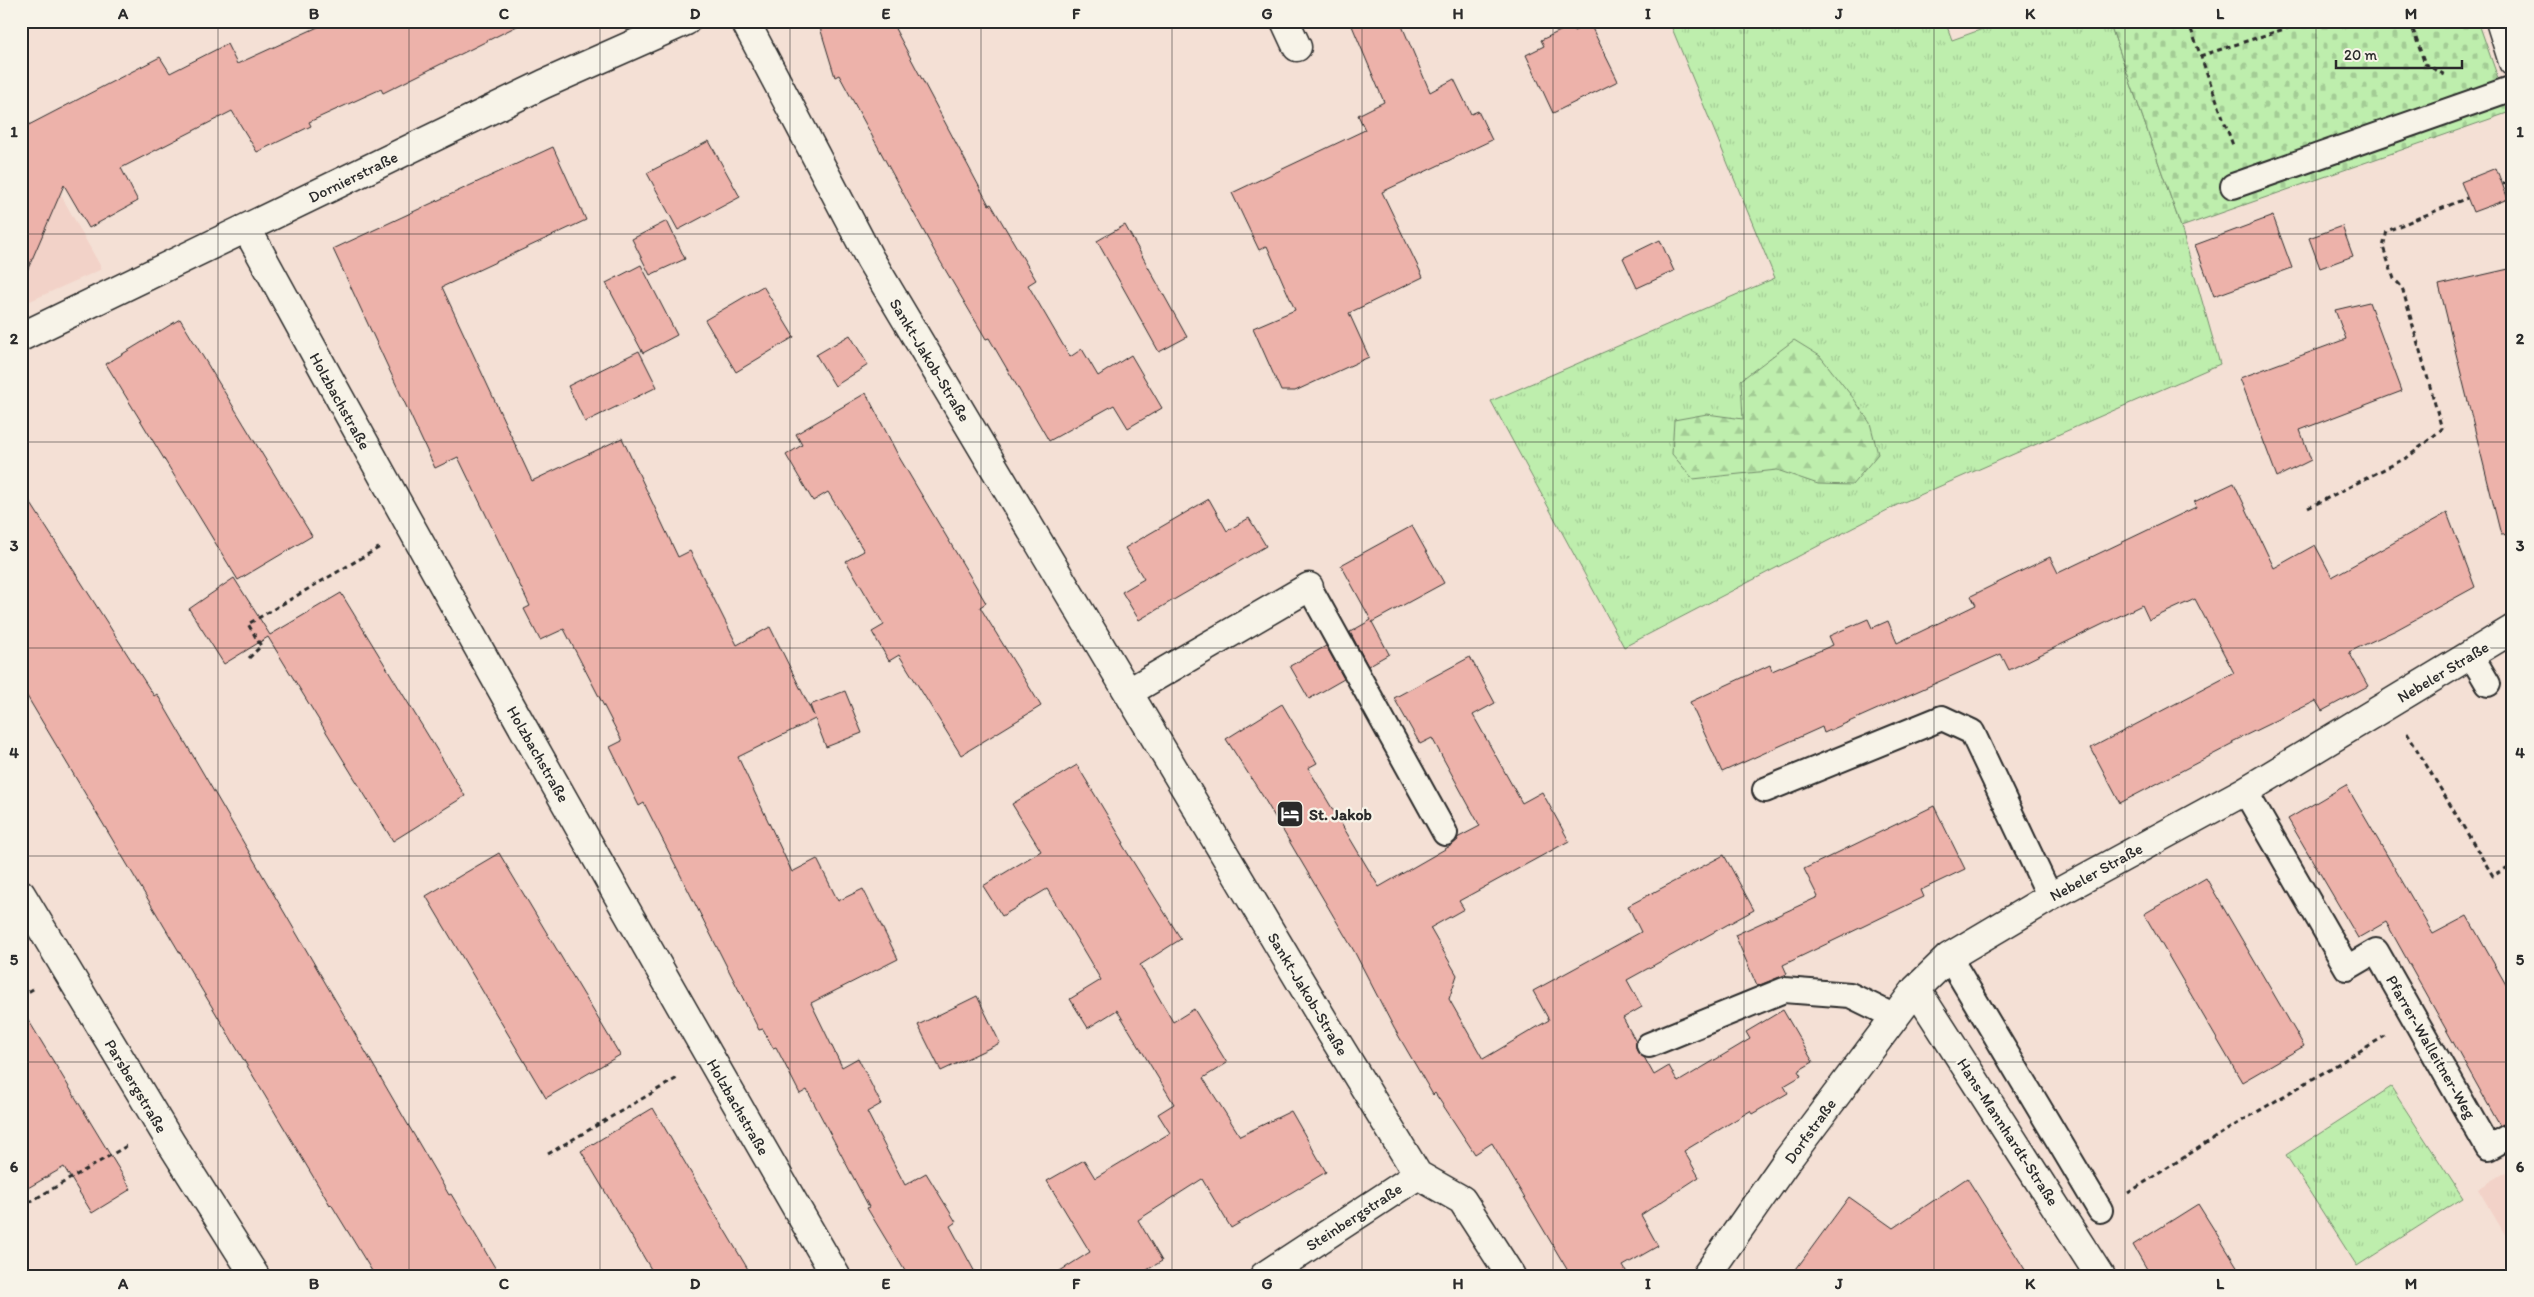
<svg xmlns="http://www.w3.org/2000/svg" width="2534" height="1297" font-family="Itim,sans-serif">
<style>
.built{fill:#f2d2c8}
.grass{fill:url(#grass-tufts);stroke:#748c6c}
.forest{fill:url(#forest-firs);stroke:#748c6c}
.cemetery{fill:url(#cemetery-stones);stroke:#748c6c}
.building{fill:#edb2aa;stroke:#2b2b2b}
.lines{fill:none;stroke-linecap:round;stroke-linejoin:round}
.service-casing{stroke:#2b2b2b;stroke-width:28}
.minor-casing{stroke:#2b2b2b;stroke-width:31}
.path{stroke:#2b2b2b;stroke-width:3;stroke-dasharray:5 4;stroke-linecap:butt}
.service{stroke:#f7f3e8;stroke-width:24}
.minor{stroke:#f7f3e8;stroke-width:28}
.grid{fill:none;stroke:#2b2b2b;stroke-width:1;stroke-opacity:0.55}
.labels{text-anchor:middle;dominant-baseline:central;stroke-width:4.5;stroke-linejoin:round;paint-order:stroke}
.street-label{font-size:16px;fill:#2b2b2b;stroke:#f7f3e8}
.poi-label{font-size:16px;font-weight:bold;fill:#2b2b2b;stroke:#f7f3e8;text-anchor:start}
.neatline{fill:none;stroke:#2b2b2b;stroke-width:2}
.grid-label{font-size:16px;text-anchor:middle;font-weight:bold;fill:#2b2b2b}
</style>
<defs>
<pattern id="grass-tufts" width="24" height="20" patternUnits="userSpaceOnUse" patternTransform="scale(1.25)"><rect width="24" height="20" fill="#beeead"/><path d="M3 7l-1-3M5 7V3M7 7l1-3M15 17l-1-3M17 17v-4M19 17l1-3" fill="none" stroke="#a3cc95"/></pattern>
<pattern id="forest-firs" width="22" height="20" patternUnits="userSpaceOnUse" patternTransform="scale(1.25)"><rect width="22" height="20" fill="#beeead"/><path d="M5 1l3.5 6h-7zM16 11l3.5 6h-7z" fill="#a3cc95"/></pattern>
<pattern id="cemetery-stones" width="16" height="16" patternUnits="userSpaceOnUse" patternTransform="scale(1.25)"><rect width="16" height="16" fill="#beeead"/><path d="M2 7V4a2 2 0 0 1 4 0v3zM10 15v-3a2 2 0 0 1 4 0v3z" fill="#a3cc95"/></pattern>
</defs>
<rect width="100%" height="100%" fill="#f4e0d5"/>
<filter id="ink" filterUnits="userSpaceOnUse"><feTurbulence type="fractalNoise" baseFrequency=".02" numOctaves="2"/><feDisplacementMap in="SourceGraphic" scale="10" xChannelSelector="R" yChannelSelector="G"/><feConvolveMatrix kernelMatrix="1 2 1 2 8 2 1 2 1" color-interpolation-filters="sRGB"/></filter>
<g filter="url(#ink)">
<path class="built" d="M 21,123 L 102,269 L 21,305 Z
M 2513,1168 L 2513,1248 L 2478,1189 Z"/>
<path class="grass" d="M 1669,21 L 1945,21 L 1952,40 L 2005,21 L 2109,21 L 2181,227 L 2220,364 L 1897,505 L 1624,647 L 1491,401 L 1775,278 Z
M 2391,1087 L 2463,1198 L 2357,1266 L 2286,1155 Z"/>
<path class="forest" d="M 1794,340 L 1820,356 L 1854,399 L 1870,423 L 1878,454 L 1852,485 L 1818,484 L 1777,470 L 1693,479 L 1672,454 L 1674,420 L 1707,414 L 1743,419 L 1741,380 Z"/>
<path class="cemetery" d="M 2109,21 L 2478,21 L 2510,112 L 2181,227 Z"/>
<path class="building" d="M 331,21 L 527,21 L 383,93 L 381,89 L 309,122 L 311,126 L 257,152 L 232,111 L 121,168 L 138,201 L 89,228 L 64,185 L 21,285 L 21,129 L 160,57 L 170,73 L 227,44 L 237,64 Z
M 818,21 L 891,21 L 989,205 L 991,204 L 1036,280 L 1028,285 L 1070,357 L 1082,349 L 1098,376 L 1131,355 L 1162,408 L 1128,428 L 1114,405 L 1049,441 L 989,338 L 986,339 L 936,254 L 839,75 L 835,77 Z
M 1350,21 L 1400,21 L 1430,92 L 1454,79 L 1471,114 L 1478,111 L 1492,140 L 1382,192 L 1423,277 L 1349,313 L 1369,357 L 1295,391 L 1281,391 L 1253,328 L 1295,310 L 1267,246 L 1259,250 L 1232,193 L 1365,130 L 1358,115 L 1384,102 Z
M 1590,24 L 1618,81 L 1553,113 L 1526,55 L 1544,46 L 1541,40 L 1571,26 L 1574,31 Z
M 709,141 L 740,197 L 678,230 L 647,173 Z
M 553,147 L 586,220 L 442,287 L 532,481 L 622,438 L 678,557 L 690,551 L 737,645 L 770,627 L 814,716 L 810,705 L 845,691 L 862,733 L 826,747 L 815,719 L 738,757 L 792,872 L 817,859 L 838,901 L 863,889 L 898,959 L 811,1003 L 842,1067 L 858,1058 L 881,1104 L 867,1112 L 905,1185 L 926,1173 L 956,1222 L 950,1226 L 977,1276 L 908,1276 L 867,1208 L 869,1207 L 807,1090 L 800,1094 L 776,1047 L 773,1048 L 763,1029 L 759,1030 L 644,803 L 639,806 L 610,747 L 622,741 L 564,629 L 540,640 L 524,609 L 530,606 L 458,457 L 435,468 L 333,249 Z
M 2496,168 L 2508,199 L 2473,212 L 2461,182 Z
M 2273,216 L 2292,268 L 2214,296 L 2195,245 Z
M 667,221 L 685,259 L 650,275 L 632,239 Z
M 1125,225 L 1187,337 L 1159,352 L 1097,241 Z
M 2342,226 L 2353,256 L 2320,268 L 2309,238 Z
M 1660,240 L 1674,271 L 1637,288 L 1623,258 Z
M 641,265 L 677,335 L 643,353 L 606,283 Z
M 2513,268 L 2513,534 L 2501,535 L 2439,285 Z
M 763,286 L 794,337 L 736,372 L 705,320 Z
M 2369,302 L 2402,391 L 2300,430 L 2311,460 L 2277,477 L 2240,378 L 2346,339 L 2335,310 Z
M 180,319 L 312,536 L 238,580 L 106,364 Z
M 850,335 L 868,365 L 835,386 L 816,355 Z
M 639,351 L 657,387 L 585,422 L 568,386 Z
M 866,393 L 899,457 L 986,603 L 980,607 L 1041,706 L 961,755 L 899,655 L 889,661 L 872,632 L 884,625 L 846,561 L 864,551 L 828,492 L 813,501 L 786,455 L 802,445 L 796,434 Z
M 2234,483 L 2274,568 L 2315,545 L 2332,577 L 2447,513 L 2475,587 L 2396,630 L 2349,652 L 2368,686 L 2322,711 L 2316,701 L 2232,742 L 2233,744 L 2120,803 L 2091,748 L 2234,673 L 2195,599 L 2149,620 L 2142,605 L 2009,670 L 2001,654 L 1824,733 L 1822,727 L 1722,772 L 1690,702 L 1770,665 L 1772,671 L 1833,645 L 1829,636 L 1868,619 L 1872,628 L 1888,621 L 1897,643 L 1976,605 L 1971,596 L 2050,557 L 2058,573 L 2196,507 L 2194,502 Z
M 21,488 L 154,696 L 157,694 L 449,1195 L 451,1194 L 500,1276 L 375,1276 L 331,1204 L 330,1205 L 21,686 Z
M 1209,499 L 1227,531 L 1249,518 L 1266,546 L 1139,620 L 1122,592 L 1144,579 L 1125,548 Z
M 1412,526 L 1444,583 L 1372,622 L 1389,654 L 1368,666 L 1350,632 L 1371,620 L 1341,565 Z
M 234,578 L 270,635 L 341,593 L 465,796 L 393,841 L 268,637 L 224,664 L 189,609 Z
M 1326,646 L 1344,679 L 1309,699 L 1290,666 Z
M 1470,657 L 1495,703 L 1473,715 L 1522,803 L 1542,792 L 1569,841 L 1459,901 L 1464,909 L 1430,928 L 1457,975 L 1449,999 L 1483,1059 L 1549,1020 L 1533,991 L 1641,932 L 1628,906 L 1724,855 L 1754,910 L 1627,980 L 1642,1007 L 1623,1018 L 1636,1042 L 1637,1051 L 1644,1057 L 1654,1075 L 1669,1066 L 1678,1082 L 1750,1039 L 1746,1032 L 1783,1010 L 1813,1062 L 1798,1071 L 1801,1076 L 1784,1086 L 1788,1093 L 1752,1114 L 1750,1111 L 1684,1151 L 1699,1177 L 1641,1215 L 1658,1246 L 1623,1266 L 1629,1276 L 1571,1276 L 1492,1143 L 1475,1154 L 1435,1093 L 1433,1095 L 1394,1028 L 1354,951 L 1262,795 L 1226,739 L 1282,704 L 1317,763 L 1308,768 L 1379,887 L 1452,845 L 1458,840 L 1457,838 L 1480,826 L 1432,738 L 1420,744 L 1394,698 Z
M 1077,765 L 1124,843 L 1122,844 L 1181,939 L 1140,965 L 1173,1022 L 1194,1009 L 1227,1063 L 1203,1078 L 1240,1136 L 1291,1111 L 1326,1172 L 1231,1228 L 1202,1179 L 1138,1220 L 1162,1261 L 1137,1276 L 1052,1276 L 1090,1252 L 1047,1181 L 1084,1160 L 1095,1178 L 1170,1133 L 1158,1114 L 1174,1104 L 1117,1010 L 1088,1028 L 1070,999 L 1101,980 L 1047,889 L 1002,916 L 983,886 L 1041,851 L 1012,804 Z
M 2346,785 L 2433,934 L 2467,916 L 2513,997 L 2513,1120 L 2500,1126 L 2386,922 L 2358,938 L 2288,819 Z
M 1934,806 L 1965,869 L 1921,890 L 1924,897 L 1783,965 L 1787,974 L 1757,986 L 1735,935 L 1818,897 L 1804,869 Z
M 499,853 L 620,1055 L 546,1098 L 426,896 Z
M 2206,878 L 2304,1046 L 2242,1082 L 2144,914 Z
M 977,996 L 1000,1043 L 941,1071 L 918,1025 Z
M 21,1008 L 131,1189 L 92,1213 L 64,1167 L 21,1192 Z
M 653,1108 L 715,1214 L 752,1276 L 655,1276 L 581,1151 Z
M 1967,1178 L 2029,1276 L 1791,1276 L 1849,1197 L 1893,1228 Z
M 2198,1204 L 2243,1276 L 2151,1276 L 2133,1245 Z"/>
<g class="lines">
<g class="service-casing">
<path id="service" d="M 2233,186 L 2513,88
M 1309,587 L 1445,833
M 2471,655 L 2488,684
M 1765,790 L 1942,718 L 1972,732 L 2050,897
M 2245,791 L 2347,968 L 2376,951 L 2488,1148 L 2513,1134
M 1949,957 L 2100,1210
M 1649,1045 L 1784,990 L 1850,995 L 1895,1017"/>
</g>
<g class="minor-casing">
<path id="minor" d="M 745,21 L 870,259 L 1325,1023 L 1418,1175 L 1462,1200 L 1511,1276
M 1285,21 L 1297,47
M 2500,21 L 2513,62
M 247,229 C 439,581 635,929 836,1276
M 21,337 L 544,84 L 686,21
M 1129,692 L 1309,587
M 21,894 L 171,1143 L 255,1276
M 1916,989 L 2100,1276
M 1264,1276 L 1418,1175
M 1706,1276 L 1788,1159 L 1916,989 L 1949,957 L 2050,897 L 2245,791 L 2513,629"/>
</g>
<path class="path" d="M 2188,21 L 2234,148
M 2410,21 L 2425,64 L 2445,75
M 2200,56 L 2309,21
M 2503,184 L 2513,181
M 2308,508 L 2408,457 L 2442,429 L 2402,287 L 2394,279 L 2383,247 L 2387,231 L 2467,198
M 249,658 L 261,646 L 248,624 L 382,546
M 2407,733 L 2493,876 L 2513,864
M 21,996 L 35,988
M 548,1154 L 679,1077
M 2128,1193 L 2230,1128 L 2385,1036
M 21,1207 L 130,1144"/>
<use href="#service" class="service"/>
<use href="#minor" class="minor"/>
</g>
</g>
<path class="grid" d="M 218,21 L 218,1276M 409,21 L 409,1276M 600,21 L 600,1276M 790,21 L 790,1276M 981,21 L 981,1276M 1172,21 L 1172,1276M 1362,21 L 1362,1276M 1553,21 L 1553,1276M 1744,21 L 1744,1276M 1934,21 L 1934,1276M 2125,21 L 2125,1276M 2316,21 L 2316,1276M 21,234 L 2513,234M 21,442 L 2513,442M 21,648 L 2513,648M 21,856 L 2513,856M 21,1062 L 2513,1062"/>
<defs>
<g id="hotel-square" transform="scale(1.4375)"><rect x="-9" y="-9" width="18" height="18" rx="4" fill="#2b2b2b" stroke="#f7f3e8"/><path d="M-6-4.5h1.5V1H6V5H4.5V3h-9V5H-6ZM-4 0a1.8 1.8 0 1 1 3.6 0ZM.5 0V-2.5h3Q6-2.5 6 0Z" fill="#fff"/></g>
</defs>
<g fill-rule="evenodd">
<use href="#hotel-square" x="1290" y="814"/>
</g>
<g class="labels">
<g class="street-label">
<text transform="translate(353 177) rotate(-26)">Dornierstraße</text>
<text transform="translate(930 360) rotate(59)">Sankt-Jakob-Straße</text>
<text transform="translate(340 401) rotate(61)">Holzbachstraße</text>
<text transform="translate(2443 672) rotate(-31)">Nebeler Straße</text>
<text transform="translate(538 754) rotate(60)">Holzbachstraße</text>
<text transform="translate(2096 872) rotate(-29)">Nebeler Straße</text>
<text transform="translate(1308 994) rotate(59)">Sankt-Jakob-Straße</text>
<text transform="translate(2431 1047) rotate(60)">Pfarrer-Walleitner-Weg</text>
<text transform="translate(136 1086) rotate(59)">Parsbergstraße</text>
<text transform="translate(738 1107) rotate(60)">Holzbachstraße</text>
<text transform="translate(1810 1131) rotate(-54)">Dorfstraße</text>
<text transform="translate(2008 1132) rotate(57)">Hans-Mannhardt-Straße</text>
<text transform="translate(1354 1217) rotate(-33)">Steinbergstraße</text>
</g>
<g class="poi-label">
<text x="1309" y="814">St. Jakob</text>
</g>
</g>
<rect width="2534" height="1297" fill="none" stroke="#f7f3e8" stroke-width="55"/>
<path d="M2336 60v8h126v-8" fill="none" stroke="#2b2b2b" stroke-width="2.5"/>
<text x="2344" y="60" font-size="15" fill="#2b2b2b" stroke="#f7f3e8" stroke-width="4" paint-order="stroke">20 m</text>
<rect x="28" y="28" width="2478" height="1242" class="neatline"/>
<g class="grid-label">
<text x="123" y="19">A</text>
<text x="314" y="19">B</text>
<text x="504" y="19">C</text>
<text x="695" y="19">D</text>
<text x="886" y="19">E</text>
<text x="1076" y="19">F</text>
<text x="1267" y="19">G</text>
<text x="1458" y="19">H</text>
<text x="1648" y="19">I</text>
<text x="1839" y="19">J</text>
<text x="2030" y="19">K</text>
<text x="2220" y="19">L</text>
<text x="2411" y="19">M</text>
<text x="14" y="137">1</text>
<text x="2520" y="137">1</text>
<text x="14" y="344">2</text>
<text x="2520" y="344">2</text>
<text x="14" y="551">3</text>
<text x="2520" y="551">3</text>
<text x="14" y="758">4</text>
<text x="2520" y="758">4</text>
<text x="14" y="965">5</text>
<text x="2520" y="965">5</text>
<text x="14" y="1172">6</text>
<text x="2520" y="1172">6</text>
<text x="123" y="1289">A</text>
<text x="314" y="1289">B</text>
<text x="504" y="1289">C</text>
<text x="695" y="1289">D</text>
<text x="886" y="1289">E</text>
<text x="1076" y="1289">F</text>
<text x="1267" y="1289">G</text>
<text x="1458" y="1289">H</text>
<text x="1648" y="1289">I</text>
<text x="1839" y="1289">J</text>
<text x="2030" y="1289">K</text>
<text x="2220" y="1289">L</text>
<text x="2411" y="1289">M</text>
</g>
</svg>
